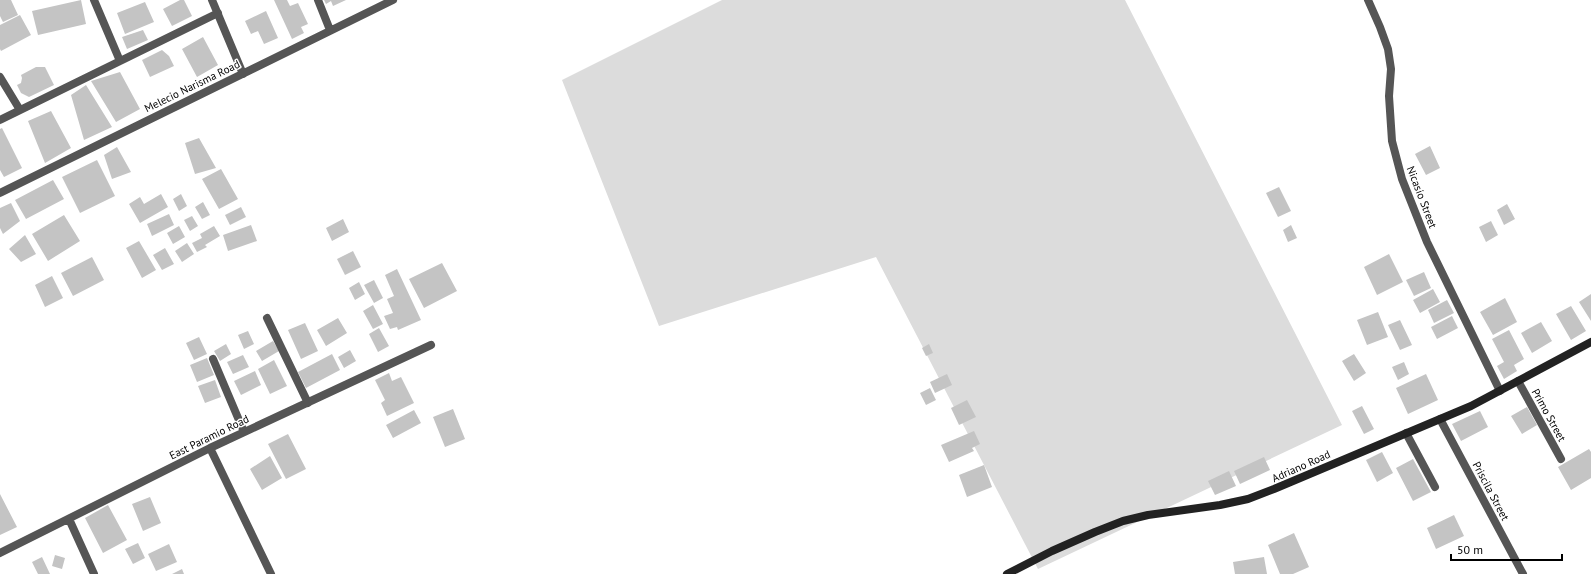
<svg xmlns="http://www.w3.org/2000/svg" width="1591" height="574" font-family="'PT Sans',sans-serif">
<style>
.green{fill:#dcdcdc}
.building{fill:#c4c4c4}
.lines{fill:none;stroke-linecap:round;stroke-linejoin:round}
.street{stroke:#555;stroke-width:8}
.secondary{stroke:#222;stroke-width:8}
.labels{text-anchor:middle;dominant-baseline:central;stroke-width:3;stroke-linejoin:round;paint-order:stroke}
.street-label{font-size:11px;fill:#000;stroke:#fff}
</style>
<rect width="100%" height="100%" fill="#fff"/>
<path class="green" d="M 722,0 L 1125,0 L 1342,425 L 1038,569 L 876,257 L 659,326 L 562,80 Z"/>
<path class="building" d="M 0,0 L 11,0 L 18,15 L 3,22 L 0,16 Z
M 81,0 L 86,24 L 38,35 L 32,11 Z
M 180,0 L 184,0 L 192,16 L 172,26 L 163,9 Z
M 274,0 L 287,0 L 290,6 L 298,3 L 308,24 L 301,27 L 304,33 L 292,39 Z
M 324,0 L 346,0 L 333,6 L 331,1 L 326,4 Z
M 145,2 L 154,22 L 125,34 L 117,13 Z
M 266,11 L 278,38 L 264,44 L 258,31 L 251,34 L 245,21 Z
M 20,15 L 31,35 L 1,51 L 0,49 L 0,25 Z
M 143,30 L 148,40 L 127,49 L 122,37 Z
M 203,37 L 218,65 L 197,77 L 182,49 Z
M 162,50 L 169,56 L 174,66 L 150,77 L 142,60 Z
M 36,67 L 45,67 L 54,85 L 29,97 L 21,93 L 17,85 L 21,83 L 22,78 L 21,75 Z
M 120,72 L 140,109 L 116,122 L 91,81 Z
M 86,85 L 112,127 L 84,140 L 71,95 Z
M 51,111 L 71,148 L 45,163 L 28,121 Z
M 2,128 L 22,168 L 4,177 L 0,170 L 0,129 Z
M 199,138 L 216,168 L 195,174 L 185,143 Z
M 1430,146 L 1440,168 L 1426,175 L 1415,154 Z
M 117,147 L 131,172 L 112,179 L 104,155 Z
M 97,160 L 115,196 L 80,213 L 62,177 Z
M 221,169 L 238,199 L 219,209 L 202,179 Z
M 53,180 L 64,199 L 26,219 L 15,200 Z
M 1279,187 L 1291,211 L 1278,217 L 1266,193 Z
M 161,194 L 168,207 L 140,223 L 129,204 L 140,197 L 144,204 Z
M 181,194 L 187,206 L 179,211 L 173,199 Z
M 203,202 L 210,215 L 202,219 L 195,207 Z
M 11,203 L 20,221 L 3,234 L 0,228 L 0,208 Z
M 1507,204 L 1515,219 L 1504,225 L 1497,210 Z
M 241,207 L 246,217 L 230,225 L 225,215 Z
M 169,214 L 174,225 L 152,236 L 147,224 Z
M 64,215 L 80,241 L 48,261 L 32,234 Z
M 192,216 L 198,226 L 190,231 L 184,220 Z
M 343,219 L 349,232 L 332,241 L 326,228 Z
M 1491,221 L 1498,235 L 1486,242 L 1479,227 Z
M 251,225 L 257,241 L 228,251 L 223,235 Z
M 1291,225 L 1297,238 L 1288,242 L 1283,230 Z
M 179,226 L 185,237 L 173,244 L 167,233 Z
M 214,226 L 220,236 L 205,245 L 207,247 L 197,252 L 192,243 L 202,238 L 200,234 Z
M 25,235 L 36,254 L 21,262 L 9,249 Z
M 139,241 L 156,270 L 142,278 L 126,248 Z
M 187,243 L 194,254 L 182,262 L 175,251 Z
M 165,248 L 174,264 L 162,270 L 153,255 Z
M 353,251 L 361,267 L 345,275 L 337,259 Z
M 1389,254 L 1403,282 L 1377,295 L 1364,267 Z
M 92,257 L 104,280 L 73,296 L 61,273 Z
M 442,263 L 457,291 L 424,308 L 409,279 Z
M 397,269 L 421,320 L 398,330 L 397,327 L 390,329 L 384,316 L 393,313 L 387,299 L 394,296 L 385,275 Z
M 1424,272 L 1431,288 L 1414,296 L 1406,280 Z
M 52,276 L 63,298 L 45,307 L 35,285 Z
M 374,280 L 383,298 L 374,303 L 364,285 Z
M 359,282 L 365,294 L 355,300 L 349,288 Z
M 1433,289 L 1440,302 L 1420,313 L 1413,300 Z
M 1591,294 L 1591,321 L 1579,302 Z
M 1505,298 L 1517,322 L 1493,335 L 1480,312 Z
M 1447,300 L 1454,313 L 1434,323 L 1428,310 Z
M 373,305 L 383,324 L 373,329 L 363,311 Z
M 1571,306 L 1586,331 L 1571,340 L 1556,314 Z
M 1378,312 L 1388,337 L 1367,345 L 1357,320 Z
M 1452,316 L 1458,328 L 1437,339 L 1431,327 Z
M 338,318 L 347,333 L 326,346 L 317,330 Z
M 1400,320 L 1412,345 L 1400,350 L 1388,325 Z
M 1541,322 L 1552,341 L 1532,353 L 1521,333 Z
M 305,323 L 318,351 L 301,359 L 288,330 Z
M 379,328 L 389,346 L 378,352 L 369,334 Z
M 1509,330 L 1524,359 L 1514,365 L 1517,371 L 1504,379 L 1497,366 L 1504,362 L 1492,339 Z
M 248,331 L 254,344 L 244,349 L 238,335 Z
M 199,337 L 207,354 L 194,360 L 186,343 Z
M 273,341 L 279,351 L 262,361 L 256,351 Z
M 226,344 L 231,354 L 220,361 L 214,351 Z
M 929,344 L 933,353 L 926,356 L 922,348 Z
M 350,350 L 356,361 L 344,368 L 338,357 Z
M 332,354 L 340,370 L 306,388 L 298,372 Z
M 1354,354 L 1366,373 L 1354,381 L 1342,361 Z
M 243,355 L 249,367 L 233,374 L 227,362 Z
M 207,358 L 214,375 L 197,382 L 190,365 Z
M 274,360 L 287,386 L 270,394 L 258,369 Z
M 1404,362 L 1409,374 L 1398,380 L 1392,367 Z
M 255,371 L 261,385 L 241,395 L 234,381 Z
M 389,373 L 392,381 L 401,377 L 414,403 L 387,416 L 381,403 L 385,400 L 375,380 Z
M 947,374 L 952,385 L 935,393 L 930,382 Z
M 1426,374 L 1438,400 L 1408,414 L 1396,388 Z
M 215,380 L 221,397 L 205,403 L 198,386 Z
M 930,388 L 936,400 L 926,405 L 920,393 Z
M 967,400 L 976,417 L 959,425 L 951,408 Z
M 1362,406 L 1374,429 L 1364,434 L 1352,411 Z
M 1527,407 L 1537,425 L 1522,434 L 1511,416 Z
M 453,409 L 465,439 L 445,447 L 433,417 Z
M 414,410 L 421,423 L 393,438 L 386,425 Z
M 1480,411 L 1488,427 L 1461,441 L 1452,424 Z
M 974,431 L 980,444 L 972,448 L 974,451 L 949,462 L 941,445 Z
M 288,434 L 306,469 L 286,479 L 268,444 Z
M 1589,449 L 1591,452 L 1591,478 L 1571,490 L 1558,467 Z
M 1382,452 L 1393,473 L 1377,482 L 1366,460 Z
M 270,456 L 282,478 L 262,490 L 250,469 Z
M 1264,457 L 1270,470 L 1240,484 L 1234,471 Z
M 1413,459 L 1431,492 L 1413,501 L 1396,468 Z
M 984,465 L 992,487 L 967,497 L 959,475 Z
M 1229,471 L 1236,486 L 1215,495 L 1208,481 Z
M 0,494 L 17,527 L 0,535 Z
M 150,497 L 161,523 L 143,531 L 132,504 Z
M 108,505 L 127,540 L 103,553 L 85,518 Z
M 1454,515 L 1464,536 L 1436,549 L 1427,528 Z
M 1294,533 L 1309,567 L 1293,574 L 1280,574 L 1268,545 Z
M 138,543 L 145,558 L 133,564 L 125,549 Z
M 169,544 L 177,562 L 156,571 L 148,554 Z
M 55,555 L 65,558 L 62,569 L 52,566 Z
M 42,557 L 50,574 L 38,574 L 32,562 Z
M 1264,557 L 1267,574 L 1235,574 L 1233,562 Z
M 182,569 L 184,574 L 172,574 Z"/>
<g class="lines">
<path class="street" d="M 94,0 L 120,61
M 212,0 L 243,74
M 318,0 L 330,30
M 1368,0 L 1380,27 L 1388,49 L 1391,69 L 1389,96 L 1392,141 L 1402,179 L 1427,242 L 1500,391
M 0,77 L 20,110
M 0,120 L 218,13
M 0,193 L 393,0
M 267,318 L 308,403
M 213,359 L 244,432
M 1518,381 L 1561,459
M 1440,419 L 1523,574
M 1406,433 L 1435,487
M 210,448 L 271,574
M 69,519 L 94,574
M 0,553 L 210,448 L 431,345"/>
<path class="secondary" d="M 1007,574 L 1052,551 L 1095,532 L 1123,521 L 1148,515 L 1220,505 L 1248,499 L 1274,489 L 1471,406 L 1591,342"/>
</g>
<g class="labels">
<g class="street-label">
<text transform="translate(192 86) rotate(-26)">Melecio Narisma Road</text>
<text transform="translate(1422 197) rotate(69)">Nicasio Street</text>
<text transform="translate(1549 415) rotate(61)">Primo Street</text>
<text transform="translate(209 437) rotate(-26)">East Paramio Road</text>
<text transform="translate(1301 466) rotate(-24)">Adriano Road</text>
<text transform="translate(1491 491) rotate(62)">Priscila Street</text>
</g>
</g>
<path d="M1451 554v6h111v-6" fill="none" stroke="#000000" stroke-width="2"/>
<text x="1457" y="554" font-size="12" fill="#000000" stroke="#ffffff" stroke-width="3" paint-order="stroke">50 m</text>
</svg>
